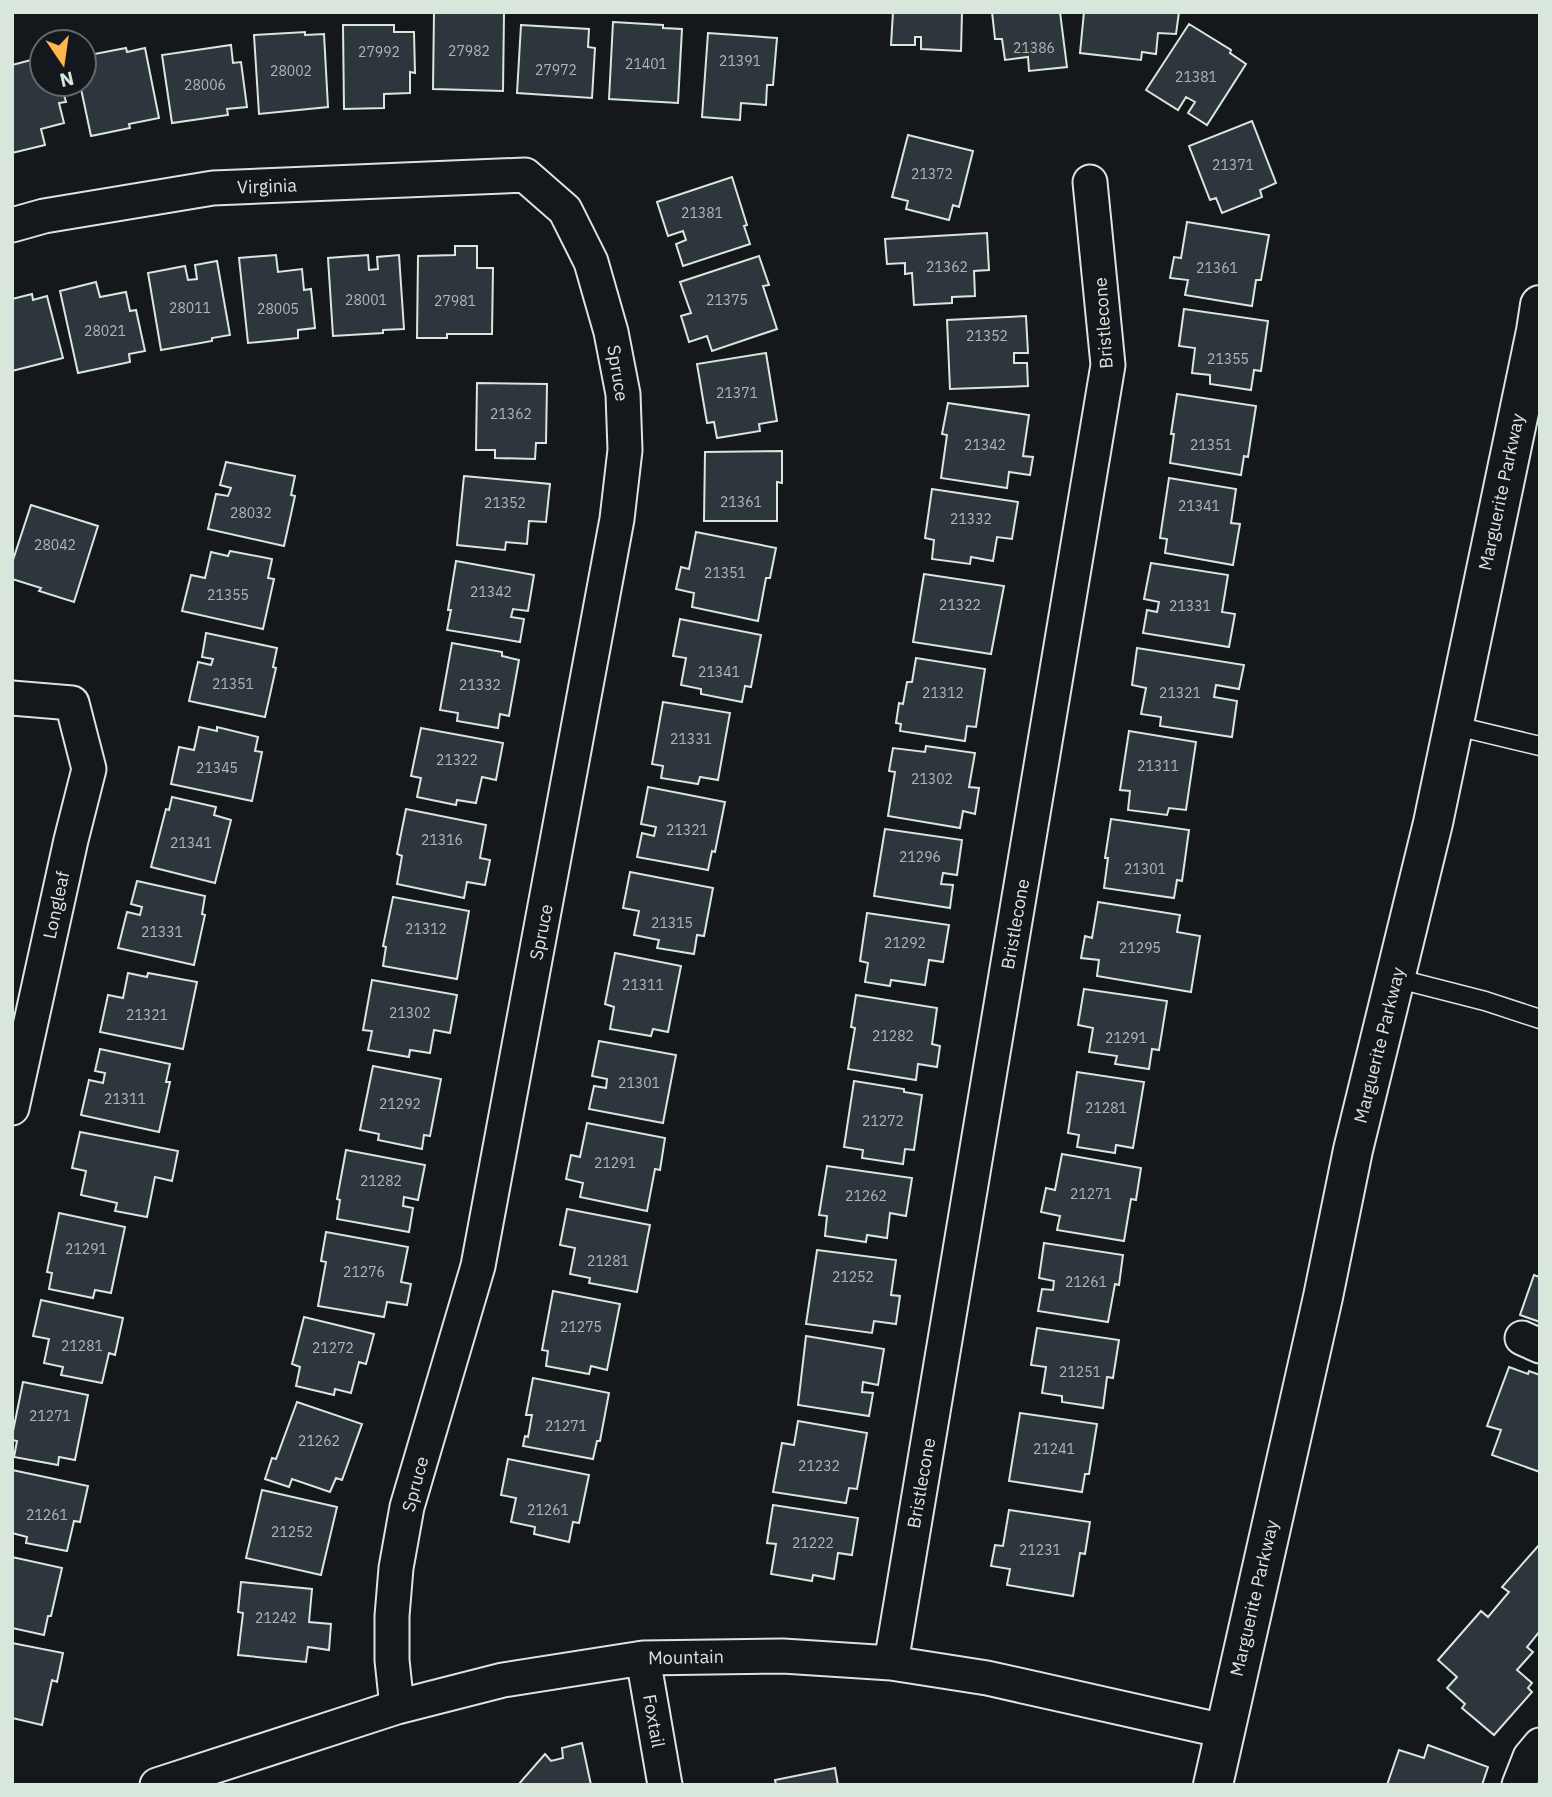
<svg xmlns="http://www.w3.org/2000/svg" width="1552" height="1797" font-family="'IBM Plex Sans',sans-serif">
<style>
.building{fill:#2c363c;stroke:#d8e6dc;stroke-width:2}
.lines{fill:none;stroke-linecap:round;stroke-linejoin:round}
.lane-casing{stroke:#d8e6dc;stroke-width:21}
.street-casing{stroke:#d8e6dc;stroke-width:37}
.secondary-casing{stroke:#d8e6dc;stroke-width:42}
.lane{stroke:#14181c;stroke-width:18}
.street{stroke:#14181c;stroke-width:33}
.secondary{stroke:#14181c;stroke-width:38}
.labels{text-anchor:middle;dominant-baseline:central;stroke-width:5;stroke-linejoin:round;paint-order:stroke}
.number-label{font-size:14px;fill:#adbab4}
.street-label{font-size:18px;fill:#d8e6dc;stroke:#14181c}
</style>
<rect width="100%" height="100%" fill="#14181c"/>
<path class="building" d="M 434,12 L 504,13 L 503,91 L 433,89 Z
M 893,12 L 962,12 L 961,51 L 921,49 L 921,37 L 915,37 L 915,45 L 891,45 Z
M 992,12 L 1060,12 L 1067,67 L 1029,71 L 1028,57 L 1005,60 L 1002,39 L 995,39 Z
M 1084,12 L 1179,12 L 1176,34 L 1158,33 L 1156,54 L 1142,52 L 1141,60 L 1080,53 Z
M 613,22 L 663,25 L 663,28 L 682,29 L 678,103 L 609,99 Z
M 1189,24 L 1231,50 L 1230,53 L 1246,64 L 1207,125 L 1188,113 L 1195,102 L 1186,97 L 1178,110 L 1146,90 Z
M 343,25 L 394,25 L 394,32 L 414,32 L 415,73 L 410,72 L 410,93 L 384,94 L 384,108 L 344,109 Z
M 521,25 L 589,29 L 588,47 L 595,48 L 592,98 L 517,93 Z
M 305,32 L 305,35 L 324,34 L 328,107 L 259,114 L 254,35 Z
M 708,33 L 777,38 L 773,85 L 767,85 L 766,105 L 741,103 L 740,120 L 702,117 Z
M 231,45 L 233,63 L 241,62 L 247,107 L 227,109 L 228,115 L 172,123 L 162,55 Z
M 126,48 L 127,52 L 145,48 L 159,118 L 129,124 L 130,128 L 91,136 L 80,84 L 84,84 L 84,56 Z
M 35,59 L 37,67 L 42,66 L 42,84 L 61,84 L 66,102 L 59,103 L 64,123 L 41,129 L 45,145 L 12,153 L 12,65 Z
M 1252,121 L 1276,183 L 1260,190 L 1262,197 L 1222,213 L 1216,198 L 1210,200 L 1189,146 Z
M 908,135 L 973,151 L 959,207 L 953,205 L 949,220 L 906,209 L 908,201 L 892,197 Z
M 732,177 L 747,225 L 744,226 L 750,244 L 683,266 L 676,244 L 686,240 L 683,231 L 668,236 L 657,202 Z
M 1187,222 L 1269,235 L 1261,280 L 1256,280 L 1252,306 L 1185,295 L 1188,280 L 1170,278 L 1174,257 L 1181,258 Z
M 987,233 L 989,270 L 974,271 L 975,296 L 952,297 L 952,303 L 914,305 L 912,273 L 905,274 L 905,263 L 887,264 L 885,239 Z
M 455,246 L 477,246 L 477,268 L 493,268 L 492,334 L 447,334 L 447,338 L 417,338 L 418,256 L 455,255 Z
M 276,255 L 278,272 L 302,269 L 304,290 L 311,289 L 315,328 L 298,330 L 298,338 L 248,343 L 239,258 Z
M 368,255 L 369,270 L 378,269 L 377,257 L 399,255 L 404,329 L 383,330 L 383,333 L 333,336 L 328,258 Z
M 759,256 L 769,285 L 763,286 L 777,329 L 712,351 L 707,336 L 689,342 L 681,316 L 691,313 L 680,282 Z
M 217,261 L 230,335 L 212,338 L 212,341 L 161,350 L 148,273 L 185,266 L 188,280 L 197,279 L 195,265 Z
M 96,282 L 100,297 L 126,292 L 130,311 L 136,310 L 145,351 L 129,354 L 130,362 L 78,373 L 60,291 Z
M 32,294 L 33,300 L 47,296 L 63,358 L 12,371 L 12,299 Z
M 1184,309 L 1268,321 L 1261,371 L 1254,370 L 1251,390 L 1210,384 L 1210,375 L 1192,373 L 1195,348 L 1179,346 Z
M 1026,316 L 1028,353 L 1014,353 L 1014,363 L 1027,363 L 1028,386 L 950,389 L 947,320 Z
M 766,353 L 777,421 L 759,424 L 760,431 L 717,438 L 714,422 L 707,423 L 697,364 Z
M 477,383 L 547,384 L 546,443 L 536,443 L 535,459 L 495,458 L 495,450 L 476,450 Z
M 1177,394 L 1256,406 L 1248,457 L 1244,456 L 1241,475 L 1170,463 L 1174,434 L 1171,434 Z
M 948,403 L 1029,415 L 1023,456 L 1033,457 L 1030,475 L 1009,472 L 1007,488 L 941,478 L 947,435 L 942,434 Z
M 782,451 L 782,483 L 777,482 L 777,521 L 704,521 L 705,452 Z
M 226,462 L 295,476 L 291,495 L 295,496 L 284,546 L 208,529 L 216,494 L 228,496 L 231,488 L 220,485 Z
M 464,476 L 550,484 L 546,522 L 529,521 L 527,544 L 506,542 L 505,550 L 457,545 Z
M 1169,478 L 1236,489 L 1231,523 L 1240,524 L 1233,565 L 1165,553 L 1167,539 L 1160,538 Z
M 932,489 L 1018,502 L 1012,539 L 997,537 L 993,561 L 971,557 L 970,564 L 932,559 L 934,540 L 925,538 Z
M 31,505 L 98,526 L 74,602 L 39,591 L 41,588 L 12,579 L 12,563 Z
M 696,532 L 776,548 L 770,578 L 766,578 L 758,621 L 692,607 L 694,593 L 676,589 L 681,567 L 689,569 Z
M 230,551 L 272,559 L 268,578 L 274,579 L 263,629 L 182,611 L 191,575 L 205,578 L 211,552 L 228,556 Z
M 456,561 L 534,575 L 528,611 L 513,609 L 511,617 L 524,619 L 520,642 L 447,630 L 451,610 L 448,610 Z
M 1151,563 L 1228,575 L 1222,612 L 1235,614 L 1229,647 L 1143,633 L 1147,610 L 1157,612 L 1159,602 L 1144,599 Z
M 924,574 L 1004,586 L 991,654 L 913,642 Z
M 680,619 L 761,635 L 751,687 L 745,686 L 742,702 L 701,694 L 701,689 L 681,685 L 686,658 L 673,656 Z
M 206,633 L 277,648 L 273,667 L 276,668 L 265,717 L 189,701 L 198,662 L 211,665 L 213,659 L 202,657 Z
M 452,643 L 502,652 L 502,656 L 519,660 L 509,716 L 500,714 L 498,728 L 457,721 L 458,713 L 440,710 Z
M 1137,648 L 1244,665 L 1239,689 L 1216,685 L 1214,697 L 1237,701 L 1232,737 L 1160,726 L 1161,717 L 1141,714 L 1146,688 L 1132,685 Z
M 916,658 L 985,669 L 976,727 L 967,726 L 965,741 L 900,731 L 901,724 L 896,723 L 899,703 L 903,704 L 907,682 L 912,682 Z
M 663,702 L 730,713 L 718,780 L 700,777 L 698,784 L 661,778 L 663,766 L 652,764 Z
M 199,727 L 217,731 L 217,727 L 258,737 L 255,751 L 262,752 L 252,801 L 171,784 L 179,747 L 194,750 Z
M 421,728 L 503,743 L 496,780 L 482,777 L 476,803 L 457,800 L 456,805 L 417,797 L 421,778 L 411,776 Z
M 1129,731 L 1196,742 L 1186,810 L 1169,808 L 1167,815 L 1128,810 L 1130,791 L 1120,790 Z
M 926,746 L 975,753 L 969,787 L 979,788 L 975,814 L 963,811 L 960,828 L 888,816 L 895,772 L 889,771 L 893,748 L 925,752 Z
M 648,787 L 725,802 L 715,852 L 712,851 L 708,870 L 637,857 L 642,833 L 654,836 L 656,827 L 641,824 Z
M 172,797 L 216,807 L 214,815 L 231,820 L 215,883 L 151,867 L 166,809 L 169,810 Z
M 406,809 L 486,825 L 480,858 L 490,860 L 485,885 L 467,882 L 464,898 L 397,884 L 402,856 L 397,854 Z
M 1111,819 L 1189,830 L 1182,881 L 1177,880 L 1174,898 L 1104,888 L 1108,858 L 1105,858 Z
M 885,829 L 962,840 L 957,875 L 943,873 L 941,884 L 953,885 L 950,908 L 874,896 Z
M 630,872 L 713,888 L 704,936 L 697,935 L 694,954 L 657,948 L 659,940 L 634,935 L 639,911 L 623,908 Z
M 137,881 L 205,896 L 202,914 L 205,915 L 194,965 L 118,948 L 127,912 L 140,915 L 142,907 L 131,904 Z
M 393,897 L 469,911 L 457,979 L 383,966 L 386,947 L 383,946 Z
M 1098,902 L 1180,915 L 1177,932 L 1200,936 L 1191,992 L 1097,976 L 1099,960 L 1081,958 L 1085,936 L 1092,938 Z
M 867,913 L 949,925 L 943,962 L 929,960 L 925,985 L 891,980 L 890,986 L 865,982 L 868,963 L 860,961 Z
M 615,953 L 681,966 L 668,1032 L 653,1029 L 651,1036 L 610,1029 L 614,1007 L 605,1004 Z
M 128,973 L 147,977 L 148,973 L 197,982 L 183,1049 L 100,1032 L 108,995 L 123,998 Z
M 372,980 L 457,995 L 450,1033 L 434,1030 L 430,1053 L 410,1050 L 409,1057 L 368,1050 L 372,1031 L 363,1030 Z
M 1084,989 L 1167,1001 L 1159,1050 L 1152,1049 L 1149,1069 L 1115,1064 L 1117,1056 L 1089,1052 L 1093,1028 L 1078,1025 Z
M 856,995 L 937,1008 L 932,1044 L 940,1046 L 937,1067 L 918,1064 L 916,1080 L 848,1069 L 855,1028 L 851,1027 Z
M 599,1041 L 676,1055 L 663,1123 L 589,1109 L 594,1086 L 606,1088 L 607,1079 L 592,1076 Z
M 100,1049 L 170,1064 L 166,1082 L 170,1082 L 159,1132 L 81,1115 L 89,1080 L 103,1083 L 105,1073 L 95,1071 Z
M 373,1066 L 441,1079 L 430,1136 L 424,1135 L 422,1149 L 378,1140 L 379,1134 L 360,1130 Z
M 1077,1072 L 1144,1082 L 1133,1148 L 1116,1145 L 1115,1153 L 1077,1147 L 1079,1135 L 1068,1133 Z
M 854,1081 L 904,1089 L 904,1092 L 922,1095 L 914,1150 L 905,1149 L 903,1164 L 862,1158 L 863,1150 L 844,1147 Z
M 587,1123 L 665,1138 L 660,1170 L 655,1169 L 647,1211 L 580,1197 L 583,1183 L 566,1179 L 571,1155 L 580,1157 Z
M 80,1132 L 178,1151 L 172,1181 L 155,1177 L 147,1217 L 115,1211 L 117,1203 L 81,1195 L 86,1171 L 72,1168 Z
M 346,1150 L 425,1165 L 418,1200 L 404,1197 L 403,1206 L 413,1208 L 409,1232 L 337,1219 L 340,1200 L 337,1199 Z
M 1062,1154 L 1141,1168 L 1136,1200 L 1131,1199 L 1124,1241 L 1057,1230 L 1060,1216 L 1041,1212 L 1046,1188 L 1055,1190 Z
M 827,1166 L 912,1178 L 906,1216 L 890,1213 L 887,1238 L 867,1235 L 866,1242 L 825,1236 L 827,1216 L 819,1215 Z
M 567,1209 L 650,1225 L 637,1292 L 589,1283 L 590,1278 L 570,1274 L 575,1248 L 560,1245 Z
M 59,1213 L 125,1227 L 111,1293 L 95,1290 L 93,1298 L 49,1289 L 52,1273 L 47,1272 Z
M 326,1232 L 408,1247 L 401,1282 L 411,1284 L 407,1305 L 387,1302 L 384,1317 L 318,1306 L 326,1262 L 321,1261 Z
M 1044,1243 L 1123,1255 L 1119,1285 L 1115,1284 L 1108,1322 L 1038,1311 L 1042,1289 L 1053,1290 L 1054,1281 L 1039,1278 Z
M 817,1250 L 896,1260 L 891,1295 L 900,1296 L 896,1324 L 874,1321 L 872,1333 L 806,1324 Z
M 1534,1275 L 1539,1277 L 1540,1275 L 1540,1322 L 1520,1315 Z
M 553,1291 L 620,1304 L 607,1370 L 591,1366 L 589,1374 L 546,1366 L 548,1351 L 542,1350 Z
M 41,1300 L 123,1318 L 115,1355 L 109,1353 L 102,1383 L 61,1375 L 63,1367 L 44,1363 L 49,1339 L 33,1336 Z
M 304,1317 L 374,1334 L 366,1364 L 359,1362 L 351,1393 L 335,1389 L 334,1395 L 296,1386 L 300,1367 L 292,1364 Z
M 1037,1328 L 1119,1340 L 1113,1378 L 1107,1377 L 1103,1408 L 1062,1402 L 1062,1396 L 1042,1393 L 1046,1367 L 1031,1365 Z
M 806,1336 L 884,1349 L 878,1385 L 863,1382 L 862,1392 L 873,1393 L 869,1416 L 798,1405 Z
M 1509,1367 L 1528,1374 L 1529,1371 L 1540,1375 L 1540,1472 L 1492,1455 L 1501,1430 L 1487,1426 Z
M 533,1378 L 609,1393 L 600,1441 L 597,1441 L 593,1459 L 523,1446 L 525,1436 L 528,1437 L 532,1415 L 526,1415 Z
M 23,1382 L 88,1395 L 75,1460 L 59,1457 L 58,1465 L 14,1457 L 17,1441 L 12,1440 L 12,1436 Z
M 297,1402 L 362,1424 L 342,1480 L 336,1478 L 330,1492 L 292,1479 L 289,1487 L 265,1479 L 272,1458 L 276,1459 Z
M 1020,1413 L 1097,1424 L 1089,1474 L 1085,1474 L 1082,1492 L 1009,1481 Z
M 798,1421 L 867,1433 L 857,1489 L 849,1488 L 846,1503 L 773,1492 L 782,1443 L 794,1445 Z
M 508,1459 L 589,1475 L 579,1523 L 573,1522 L 569,1542 L 534,1534 L 535,1527 L 511,1522 L 516,1498 L 501,1495 Z
M 12,1470 L 88,1486 L 80,1522 L 74,1521 L 67,1551 L 26,1543 L 27,1537 L 12,1533 Z
M 262,1490 L 337,1507 L 321,1575 L 246,1558 Z
M 773,1505 L 858,1518 L 852,1555 L 838,1553 L 834,1579 L 813,1575 L 812,1581 L 771,1574 L 776,1544 L 767,1543 Z
M 1009,1510 L 1090,1522 L 1085,1554 L 1080,1553 L 1073,1596 L 1007,1585 L 1010,1569 L 991,1566 L 995,1545 L 1003,1546 Z
M 1540,1544 L 1540,1631 L 1527,1647 L 1533,1652 L 1517,1670 L 1532,1683 L 1528,1688 L 1532,1692 L 1494,1735 L 1462,1708 L 1465,1704 L 1447,1688 L 1457,1677 L 1438,1660 L 1481,1611 L 1488,1617 L 1509,1592 L 1502,1587 Z
M 12,1557 L 62,1568 L 51,1616 L 48,1616 L 44,1635 L 12,1628 Z
M 241,1582 L 312,1589 L 309,1622 L 331,1624 L 329,1650 L 308,1647 L 306,1662 L 238,1655 L 243,1613 L 238,1612 Z
M 12,1643 L 63,1653 L 57,1682 L 52,1680 L 42,1725 L 12,1718 Z
M 582,1743 L 591,1785 L 518,1785 L 545,1754 L 551,1761 L 563,1758 L 562,1748 Z
M 1428,1745 L 1488,1767 L 1482,1785 L 1387,1785 L 1399,1750 L 1424,1758 Z
M 835,1768 L 838,1785 L 776,1785 L 775,1780 Z"/>
<g class="lines">
<g class="lane-casing">
<path id="lane" d="M 1452,725 L 1540,746
M 1395,978 L 1485,1001 L 1540,1019"/>
</g>
<g class="street-casing">
<path id="street" d="M 12,225 L 44,216 L 213,188 L 525,175 L 565,210 L 591,262 L 611,332 L 623,394 L 625,450 L 617,519 L 478,1266 L 407,1507 L 396,1568 L 392,1616 L 392,1660 L 397,1707
M 12,698 L 72,703 L 89,769 L 71,840 L 12,1108
M 1522,1338 L 1540,1346
M 643,1658 L 665,1785
M 891,1663 L 1108,365 L 1090,182
M 157,1785 L 397,1707 L 503,1680 L 643,1658 L 783,1656 L 891,1663 L 987,1678 L 1224,1731
M 1519,1785 L 1530,1757 L 1540,1745"/>
</g>
<g class="secondary-casing">
<path id="secondary" d="M 1213,1785 L 1323,1297 L 1353,1150 L 1433,823 L 1536,331 L 1540,305"/>
</g>
<use href="#lane" class="lane"/>
<use href="#street" class="street"/>
<use href="#secondary" class="secondary"/>
</g>
<g class="labels">
<g class="number-label">
<text x="1034" y="48">21386</text>
<text x="469" y="51">27982</text>
<text x="379" y="52">27992</text>
<text x="740" y="61">21391</text>
<text x="646" y="64">21401</text>
<text x="556" y="70">27972</text>
<text x="291" y="71">28002</text>
<text x="1196" y="77">21381</text>
<text x="205" y="85">28006</text>
<text x="1233" y="165">21371</text>
<text x="932" y="174">21372</text>
<text x="702" y="213">21381</text>
<text x="947" y="267">21362</text>
<text x="1217" y="268">21361</text>
<text x="366" y="300">28001</text>
<text x="727" y="300">21375</text>
<text x="455" y="301">27981</text>
<text x="190" y="308">28011</text>
<text x="278" y="309">28005</text>
<text x="105" y="331">28021</text>
<text x="987" y="336">21352</text>
<text x="1228" y="359">21355</text>
<text x="737" y="393">21371</text>
<text x="511" y="414">21362</text>
<text x="985" y="445">21342</text>
<text x="1211" y="445">21351</text>
<text x="741" y="502">21361</text>
<text x="505" y="503">21352</text>
<text x="1199" y="506">21341</text>
<text x="251" y="513">28032</text>
<text x="971" y="519">21332</text>
<text x="55" y="545">28042</text>
<text x="725" y="573">21351</text>
<text x="491" y="592">21342</text>
<text x="228" y="595">21355</text>
<text x="960" y="605">21322</text>
<text x="1190" y="606">21331</text>
<text x="719" y="672">21341</text>
<text x="233" y="684">21351</text>
<text x="480" y="685">21332</text>
<text x="943" y="693">21312</text>
<text x="1180" y="693">21321</text>
<text x="691" y="739">21331</text>
<text x="457" y="760">21322</text>
<text x="1158" y="766">21311</text>
<text x="217" y="768">21345</text>
<text x="932" y="779">21302</text>
<text x="687" y="830">21321</text>
<text x="442" y="840">21316</text>
<text x="191" y="843">21341</text>
<text x="920" y="857">21296</text>
<text x="1145" y="869">21301</text>
<text x="672" y="923">21315</text>
<text x="426" y="929">21312</text>
<text x="162" y="932">21331</text>
<text x="905" y="943">21292</text>
<text x="1140" y="948">21295</text>
<text x="643" y="985">21311</text>
<text x="410" y="1013">21302</text>
<text x="147" y="1015">21321</text>
<text x="893" y="1036">21282</text>
<text x="1126" y="1038">21291</text>
<text x="639" y="1083">21301</text>
<text x="125" y="1099">21311</text>
<text x="400" y="1104">21292</text>
<text x="1106" y="1108">21281</text>
<text x="883" y="1121">21272</text>
<text x="615" y="1163">21291</text>
<text x="381" y="1181">21282</text>
<text x="1091" y="1194">21271</text>
<text x="866" y="1196">21262</text>
<text x="86" y="1249">21291</text>
<text x="608" y="1261">21281</text>
<text x="364" y="1272">21276</text>
<text x="853" y="1277">21252</text>
<text x="1086" y="1282">21261</text>
<text x="581" y="1327">21275</text>
<text x="82" y="1346">21281</text>
<text x="333" y="1348">21272</text>
<text x="1080" y="1372">21251</text>
<text x="50" y="1416">21271</text>
<text x="566" y="1426">21271</text>
<text x="319" y="1441">21262</text>
<text x="1054" y="1449">21241</text>
<text x="819" y="1466">21232</text>
<text x="548" y="1510">21261</text>
<text x="47" y="1515">21261</text>
<text x="292" y="1532">21252</text>
<text x="813" y="1543">21222</text>
<text x="1040" y="1550">21231</text>
<text x="276" y="1618">21242</text>
</g>
<g class="street-label">
<text transform="translate(267 186) rotate(-2)">Virginia</text>
<text transform="translate(1103 323) rotate(-94)">Bristlecone</text>
<text transform="translate(618 373) rotate(81)">Spruce</text>
<text transform="translate(1501 492) rotate(-78)">Marguerite Parkway</text>
<text transform="translate(56 905) rotate(-78)">Longleaf</text>
<text transform="translate(1015 924) rotate(-80)">Bristlecone</text>
<text transform="translate(541 932) rotate(-79)">Spruce</text>
<text transform="translate(1379 1045) rotate(-76)">Marguerite Parkway</text>
<text transform="translate(921 1483) rotate(-80)">Bristlecone</text>
<text transform="translate(415 1484) rotate(-75)">Spruce</text>
<text transform="translate(1254 1598) rotate(-77)">Marguerite Parkway</text>
<text transform="translate(686 1657) rotate(-1)">Mountain</text>
<text transform="translate(654 1721) rotate(80)">Foxtail</text>
</g>
</g>
<rect width="1552" height="1797" fill="none" stroke="#d8e6dc" stroke-width="28"/>
<g transform="translate(63 63) rotate(167)"><circle r="33" fill="#14181c" stroke="#626a69" stroke-width="2"/>
<path d="M0-5L12 26L0 18L-12 26Z" fill="#ffb74d"/>
<text y="-10" font-size="19" font-weight="bold" text-anchor="middle" fill="#d8e6dc">N</text>
</g>
</svg>
